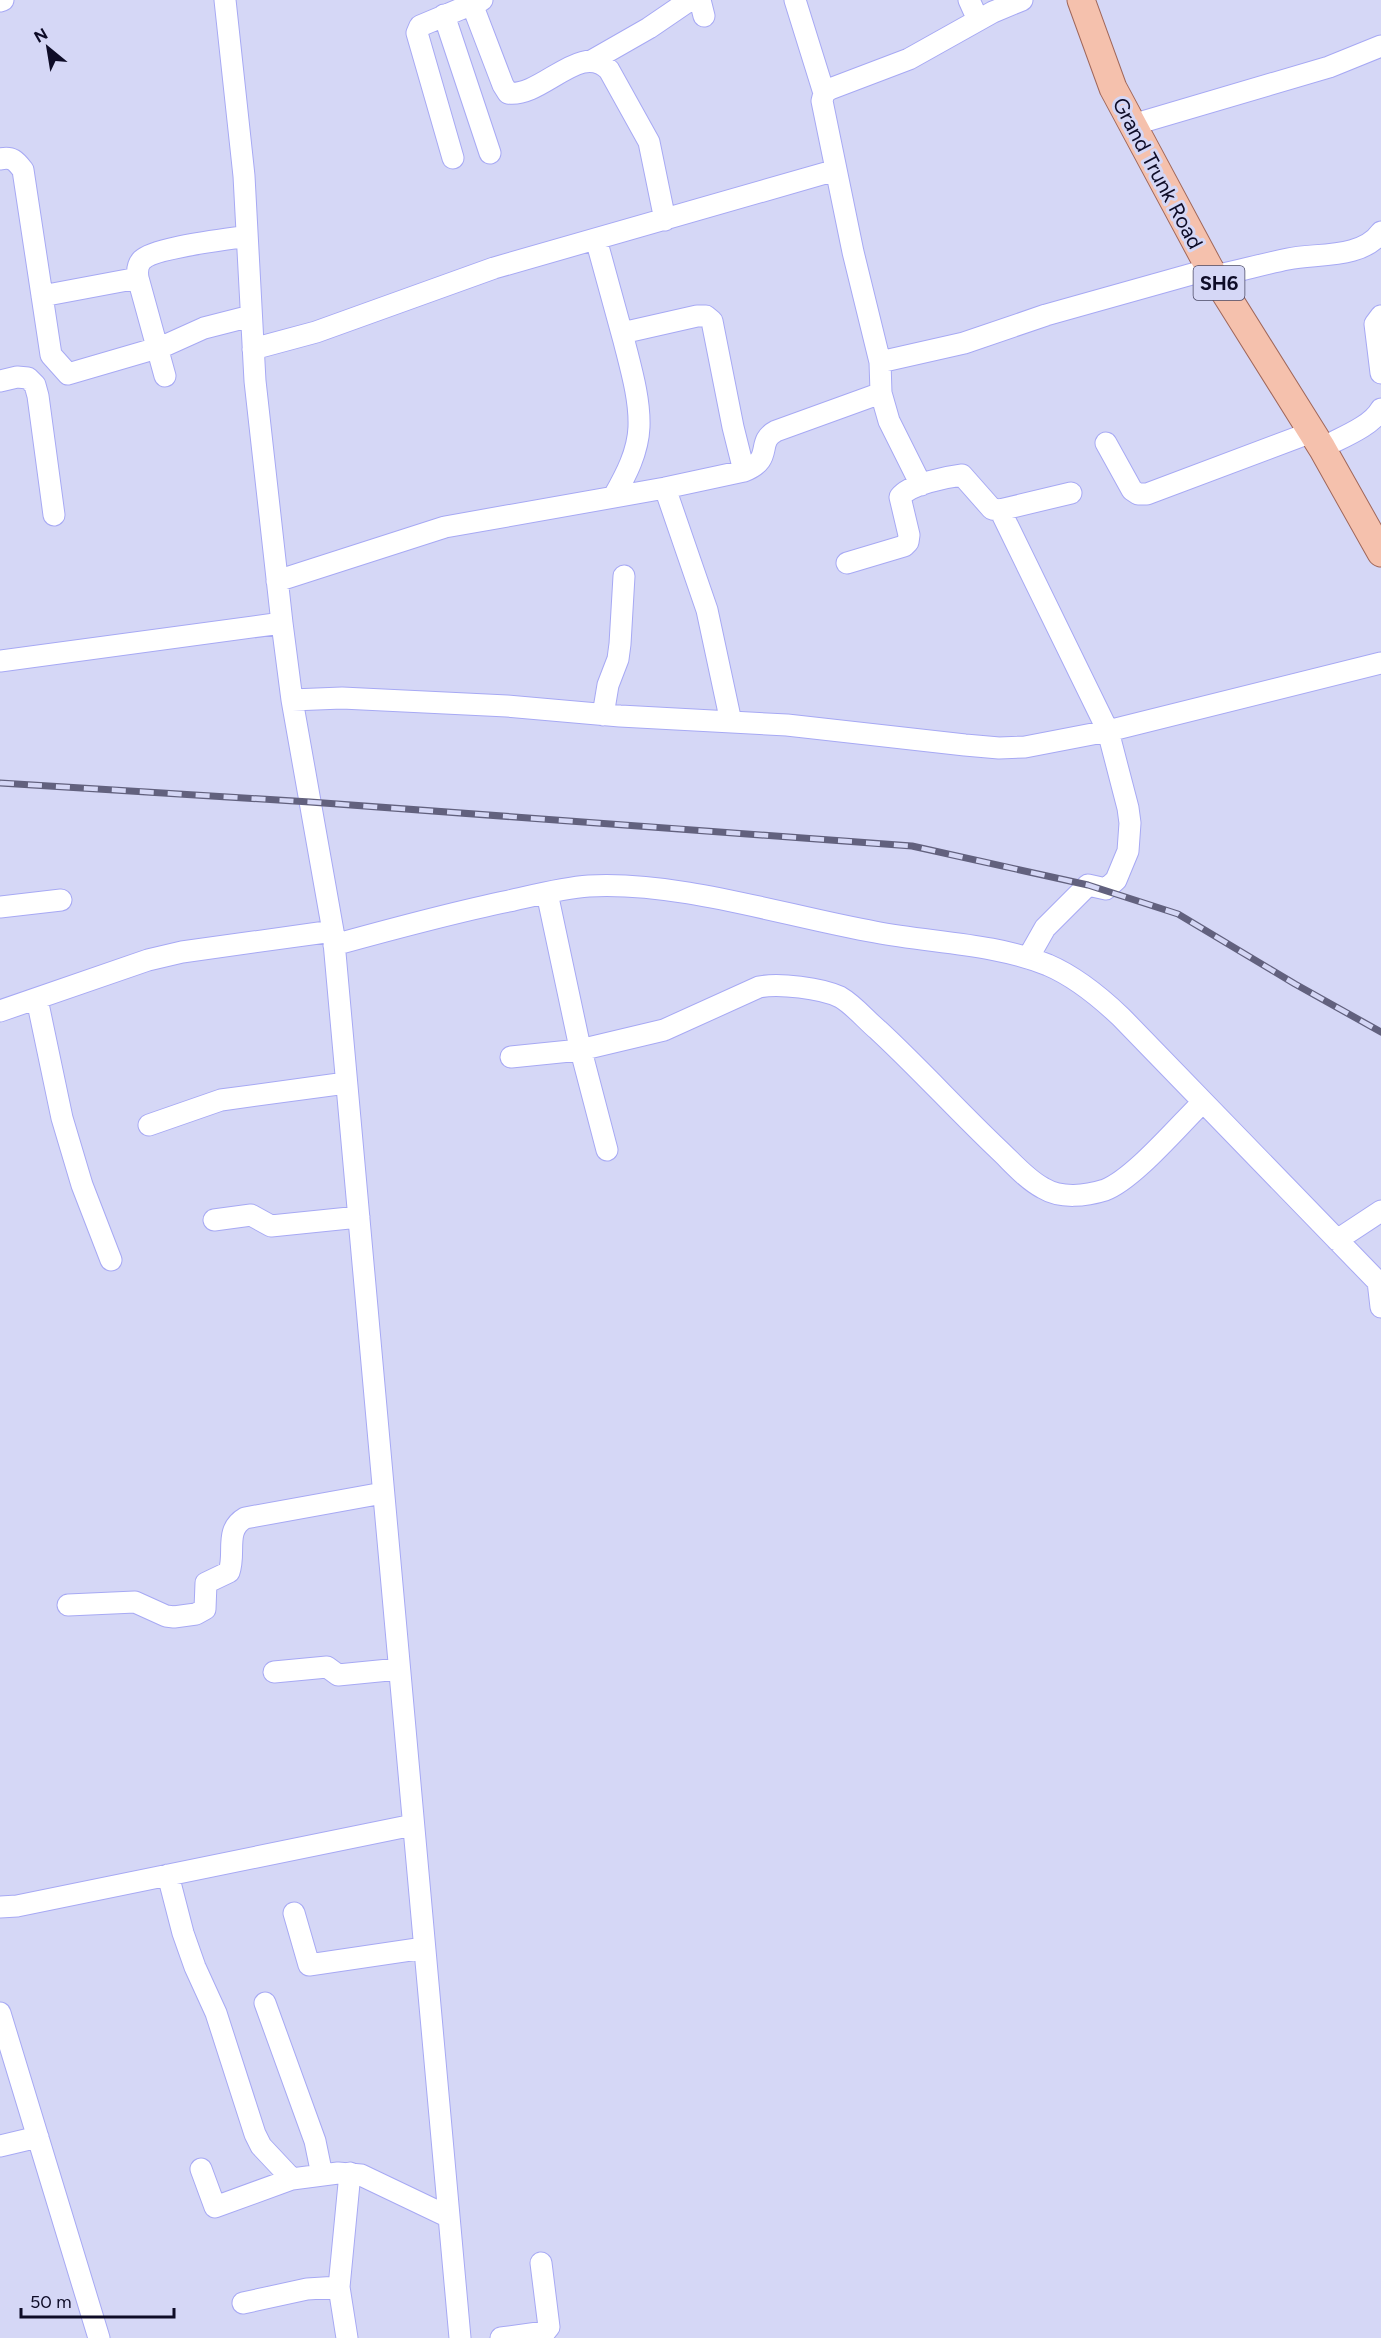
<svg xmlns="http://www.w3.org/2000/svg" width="1381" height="2338" font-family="Figtree,sans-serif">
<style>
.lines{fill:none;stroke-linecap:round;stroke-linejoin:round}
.minor-casing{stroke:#a7a9f4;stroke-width:23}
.major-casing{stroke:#a0675a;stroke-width:29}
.minor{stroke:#fff;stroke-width:21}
.major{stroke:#f5c1ad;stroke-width:27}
.rail-casing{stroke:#62617e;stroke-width:7}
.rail{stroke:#d5d7f6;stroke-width:4.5;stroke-dasharray:14;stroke-linecap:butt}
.labels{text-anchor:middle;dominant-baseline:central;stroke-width:6;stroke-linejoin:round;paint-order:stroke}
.shield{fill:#d5d7f6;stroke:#4a4965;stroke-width:1.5}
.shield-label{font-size:20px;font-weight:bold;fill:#0e0c27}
.street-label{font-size:21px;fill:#0e0c27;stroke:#d5d7f6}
</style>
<rect width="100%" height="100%" fill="#d5d7f6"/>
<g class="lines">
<g class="minor-casing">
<path id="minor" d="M 225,0 L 244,176 L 255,381 L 282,623 L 292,700 L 333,931 L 460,2338
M 700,0 L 704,16
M 795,0 L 824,93
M 969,0 L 978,20
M 0,1 L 3,0
M 472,4 L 503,85 L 508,93 C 542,98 581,40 609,70 L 649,142 L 665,220
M 444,15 L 490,153
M 593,60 L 649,28 L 690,0
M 1132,125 L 1329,67 L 1381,46
M 453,158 L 417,33 L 420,26 L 482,0
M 0,159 C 12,156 16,161 23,170 L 51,355 L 68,374 L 164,346 L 204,328 L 251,316
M 596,239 C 605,273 615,307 624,341 C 631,369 640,399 639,427 C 638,452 626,475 614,496
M 1214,276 C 1239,271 1263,264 1288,259 C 1317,253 1362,259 1381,232
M 42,296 L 138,278
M 1381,316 L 1375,324 L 1381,373
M 622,333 L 697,316 L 706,316 L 712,321 L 733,427 L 744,471
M 253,349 L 316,332 L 494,268 L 836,170
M 880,362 L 964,343 L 1046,315 L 1210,269
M 165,376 L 138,278 C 137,271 137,265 142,260 C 155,247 226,240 247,236
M 0,381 L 17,377 L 28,378 L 35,385 L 38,396 L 54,515
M 1106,443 L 1132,490 L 1138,494 L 1147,494 L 1312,432
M 1322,448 C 1340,438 1371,427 1381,409
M 921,485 L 889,421 L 881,393 L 880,362 L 853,252 L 822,101 L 824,93 L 830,89 L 909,59 L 993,12 L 1022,0
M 665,488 L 707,610 L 731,722
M 1000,510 L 1108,731 L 1128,808 L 1130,823 L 1128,851 L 1116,880 L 1106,889 L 1088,885 L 1045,928 L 1028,958
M 847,563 L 904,546 L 908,542 L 909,535 L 900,497 C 910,484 946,477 962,475 L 992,509 L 1000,510 L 1071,493
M 277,581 L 445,527 L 665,488 L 744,471 C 775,459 755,442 776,431 L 881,393
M 0,661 L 282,623
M 292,700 L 342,698 L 507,706 L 620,716 L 787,725 L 965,745 L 999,748 L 1025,747 L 1108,731 L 1381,663
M 603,715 L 608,685 L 618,659 L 620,644 L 624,576
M 547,893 L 579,1043 L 607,1150
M 0,907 L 61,900
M 334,945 C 392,929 450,913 509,901 C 536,895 562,888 589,886 C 679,881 785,916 875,932 C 932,943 993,943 1048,965 C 1076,977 1099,996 1121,1017 L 1381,1285
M 37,999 L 62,1118 L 82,1185 L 111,1260
M 0,1011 L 148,960 L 182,952 L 333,931
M 511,1057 L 580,1050 L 664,1030 L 759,987 C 779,983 821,988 840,997 C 854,1005 866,1020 878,1030 C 919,1068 957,1110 998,1149 C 1012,1162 1026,1179 1043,1188 C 1061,1199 1086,1196 1105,1190 C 1134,1179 1179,1125 1203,1102
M 149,1125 L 221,1100 L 346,1083
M 214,1220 L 251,1215 L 271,1226 L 359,1217
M 1337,1240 L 1381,1211
M 1378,1281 L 1381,1307
M 68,1605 L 135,1602 L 166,1616 L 174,1617 L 196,1614 L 205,1609 L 206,1583 L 229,1572 C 236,1553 224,1530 245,1518 L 383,1493
M 274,1672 L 327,1667 L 338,1675 L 399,1669
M 168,1875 L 183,1933 L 195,1967 L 216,2013 L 255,2134 L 261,2146 L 292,2179
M 0,1907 L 17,1906 L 413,1825
M 294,1913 L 309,1965 L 424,1948
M 265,2003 L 315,2141 L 322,2175
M 0,2013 L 99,2338
M 0,2146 L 38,2137
M 201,2169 L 215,2207 L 292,2179 L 338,2173 L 361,2175 L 449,2217
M 243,2303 L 307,2289 L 339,2287
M 347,2338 L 339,2287 L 350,2173
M 501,2338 L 545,2332 L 549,2327 L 541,2263"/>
</g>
<g class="major-casing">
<path id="major" d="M 1081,0 L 1113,88 L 1210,269 L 1322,448 L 1381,553"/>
</g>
<use href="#minor" class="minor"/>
<use href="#major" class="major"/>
<g class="rail-casing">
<path id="rail" d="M 0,783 L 310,802 L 912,846 L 1088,885 L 1178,914 L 1295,984 L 1381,1032"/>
</g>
<use href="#rail" class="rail"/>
</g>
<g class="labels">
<rect class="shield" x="1193.5" y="266" width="51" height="34" rx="4.5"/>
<g class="shield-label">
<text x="1219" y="283">SH6</text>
</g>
<g class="street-label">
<text transform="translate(1158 173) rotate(62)">Grand Trunk Road</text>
</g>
</g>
<g transform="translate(48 48) rotate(330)" stroke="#d5d7f6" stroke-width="4.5" paint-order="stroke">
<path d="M0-4.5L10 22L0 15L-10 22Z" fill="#0e0c27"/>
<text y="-9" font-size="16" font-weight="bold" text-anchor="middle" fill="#0e0c27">N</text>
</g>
<path d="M21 2308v9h153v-9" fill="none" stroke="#0e0c27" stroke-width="3"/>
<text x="30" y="2308" font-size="18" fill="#0e0c27" stroke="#d5d7f6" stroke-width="4.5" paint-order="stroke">50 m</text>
</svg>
